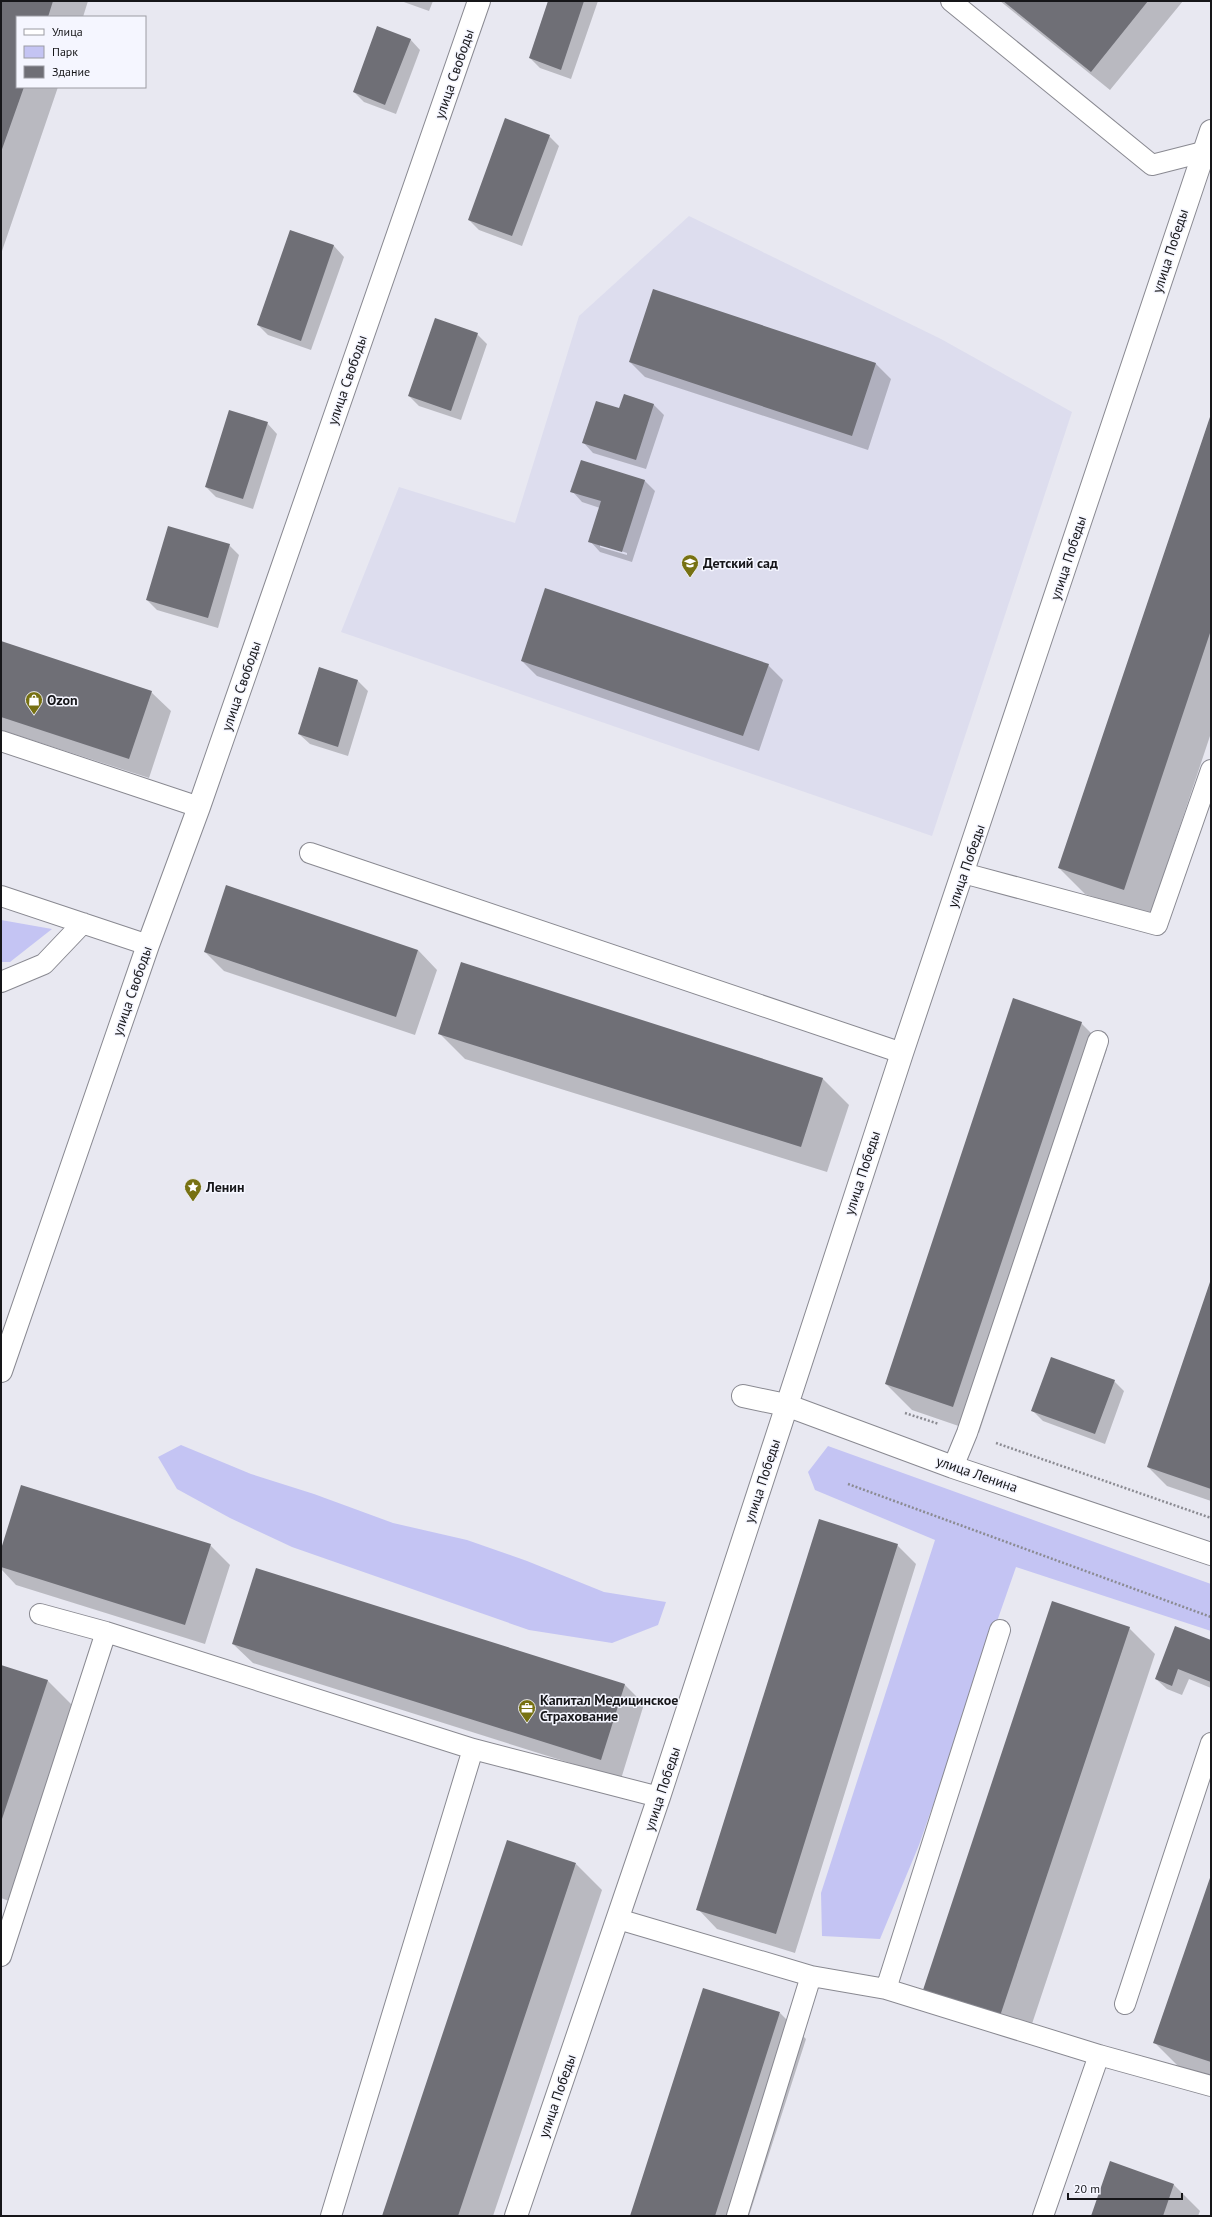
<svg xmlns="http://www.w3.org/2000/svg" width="1212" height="2217" font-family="'PT Sans',sans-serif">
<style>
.built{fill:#dde}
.green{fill:#c4c4f3}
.shadow{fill:#0003;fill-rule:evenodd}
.building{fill:#6f6f76}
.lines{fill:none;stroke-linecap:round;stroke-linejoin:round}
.lane-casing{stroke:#898991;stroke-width:22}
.street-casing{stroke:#898991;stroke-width:24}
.path{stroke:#8b8b92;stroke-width:2.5;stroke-dasharray:2 2;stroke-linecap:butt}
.lane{stroke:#fff;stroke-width:20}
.street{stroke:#fff;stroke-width:22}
.labels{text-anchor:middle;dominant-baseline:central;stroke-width:3;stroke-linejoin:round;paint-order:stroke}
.street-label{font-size:14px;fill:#161619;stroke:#f5f6ff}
.poi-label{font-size:14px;font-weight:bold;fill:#161619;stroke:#f5f6ff;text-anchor:start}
</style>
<rect width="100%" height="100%" fill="#e8e8f1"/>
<path class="built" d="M 689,216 L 941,339 L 1072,412 L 932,836 L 341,632 L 399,487 L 515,523 L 579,316 Z"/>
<path class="green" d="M 1,920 L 52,929 L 10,962 L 1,962 Z
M 181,1445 L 251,1474 L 314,1494 L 393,1523 L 467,1540 L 527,1561 L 604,1592 L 666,1602 L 658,1625 L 612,1643 L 529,1630 L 292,1547 L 230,1518 L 177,1489 L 158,1457 Z
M 828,1446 L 1211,1584 L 1211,1631 L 1016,1567 L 919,1845 L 880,1939 L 822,1936 L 821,1893 L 935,1540 L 815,1490 L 808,1472 Z"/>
<path class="shadow" d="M 1,1 L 88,1 L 83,17 L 17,17 L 17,87 L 58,87 L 1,254 Z
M 401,1 L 433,1 L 429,11 Z
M 549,1 L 598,1 L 571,79 L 540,68 L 530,58 Z
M 1000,1 L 1183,1 L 1110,90 Z
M 410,39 L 420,50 L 396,114 L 364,102 L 354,92 Z
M 549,136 L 559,146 L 522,246 L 479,230 L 469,220 Z
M 291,231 L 334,246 L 344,257 L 311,350 L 268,335 L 258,325 Z
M 654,291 L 876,364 L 891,379 L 868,450 L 645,377 L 630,362 Z
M 477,334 L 487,344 L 461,420 L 419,406 L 409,396 Z
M 653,404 L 664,415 L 646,469 L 593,453 L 583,442 L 620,410 Z
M 1211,416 L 1211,733 L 1150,916 L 1085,894 L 1059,868 Z
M 267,423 L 277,434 L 253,509 L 216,497 L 206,487 Z
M 581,461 L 645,481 L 655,491 L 632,562 L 600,552 L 590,541 L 600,508 L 582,502 L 572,491 ZM 600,544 L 627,553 L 627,555 L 600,547 Z
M 229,545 L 239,555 L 218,628 L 157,610 L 147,600 Z
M 1,642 L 151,692 L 171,711 L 149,778 L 1,730 Z
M 522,661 L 768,665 L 783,680 L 759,751 L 537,676 Z
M 319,668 L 358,681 L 368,691 L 348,756 L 310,744 L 299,734 Z
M 418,950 L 437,970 L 415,1035 L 224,971 L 205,952 Z
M 1081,1023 L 1107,1049 L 979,1433 L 912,1410 L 886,1384 Z
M 439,1033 L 823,1079 L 849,1105 L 827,1172 L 465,1059 Z
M 1211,1281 L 1211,1501 L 1167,1486 L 1148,1467 Z
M 1114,1381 L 1124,1391 L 1105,1444 L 1043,1421 L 1033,1411 Z
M 210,1545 L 230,1565 L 205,1644 L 16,1585 L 1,1569 L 1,1552 Z
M 897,1545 L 916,1564 L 795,1953 L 717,1929 L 698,1909 Z
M 1129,1628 L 1155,1654 L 1026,2042 L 951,2016 Z
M 1211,1641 L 1211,1688 L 1189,1679 L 1182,1695 L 1167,1689 L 1156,1679 Z
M 233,1644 L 625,1685 L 644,1704 L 621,1779 L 253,1663 Z
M 1,1666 L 48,1681 L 74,1707 L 9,1901 L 1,1898 Z
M 576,1864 L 602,1890 L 493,2216 L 383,2216 Z
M 1211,1877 L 1211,2079 L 1181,2069 L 1155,2043 Z
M 780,2013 L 806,2039 L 749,2216 L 631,2216 Z
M 1174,2185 L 1200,2211 L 1198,2216 L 1092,2216 Z"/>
<path class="building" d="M 1,1 L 53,1 L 48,17 L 17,17 L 17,87 L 24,87 L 1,152 Z
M 548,1 L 584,1 L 561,70 L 529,58 Z
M 1003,1 L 1148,1 L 1091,72 Z
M 377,26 L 411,39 L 385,105 L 353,92 Z
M 505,118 L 550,135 L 512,236 L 468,220 Z
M 290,230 L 334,245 L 301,341 L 257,325 Z
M 653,289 L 876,363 L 852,436 L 629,362 Z
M 435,318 L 478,333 L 451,411 L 408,396 Z
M 624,394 L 654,404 L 636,460 L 582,443 L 596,401 L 619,408 Z
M 229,410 L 268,422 L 243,499 L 205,487 Z
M 1211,414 L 1211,630 L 1124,890 L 1058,868 Z
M 581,460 L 645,480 L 622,552 L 588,542 L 601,501 L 570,492 Z
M 168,526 L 230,544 L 208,618 L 146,600 Z
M 545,588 L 769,664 L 743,736 L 521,661 Z
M 1,641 L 152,691 L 129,759 L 1,717 Z
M 319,667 L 358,680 L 338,747 L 298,734 Z
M 226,885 L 418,950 L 396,1017 L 204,952 Z
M 461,962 L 823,1078 L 801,1147 L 438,1034 Z
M 1013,998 L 1082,1022 L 953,1407 L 885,1384 Z
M 1211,1279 L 1211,1489 L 1147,1467 Z
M 1051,1357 L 1115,1380 L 1095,1434 L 1031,1411 Z
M 21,1485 L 211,1544 L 185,1625 L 1,1567 L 1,1549 Z
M 819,1519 L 898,1544 L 776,1934 L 696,1910 Z
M 256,1568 L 625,1684 L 601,1760 L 232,1644 Z
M 1052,1601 L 1130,1627 L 1000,2016 L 923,1990 Z
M 1175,1626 L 1211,1640 L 1211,1682 L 1178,1669 L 1172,1686 L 1155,1679 Z
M 1,1665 L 48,1680 L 1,1822 Z
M 507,1840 L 576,1863 L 458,2216 L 382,2216 Z
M 1211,1875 L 1211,2062 L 1153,2043 Z
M 703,1988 L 780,2012 L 715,2216 L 630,2216 Z
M 1110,2161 L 1174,2184 L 1163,2216 L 1091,2216 Z"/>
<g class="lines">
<g class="lane-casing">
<path id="lane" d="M 951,1 L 1152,165 L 1203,152
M 1,741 L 199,807
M 310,853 L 902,1053
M 963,873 L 1157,925 L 1211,770
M 1,896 L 148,945
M 1,982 L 44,964 L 83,923
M 953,1467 L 967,1433 L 1098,1041
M 40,1614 L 106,1632 L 473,1749 L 659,1797
M 618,1919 L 811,1976 L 886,1989 L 1099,2055 L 1211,2086
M 1,1956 L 106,1632
M 886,1989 L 1000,1630
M 1125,2004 L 1211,1743
M 331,2216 L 473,1749
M 737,2216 L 811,1976
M 1043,2216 L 1099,2055"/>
</g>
<g class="street-casing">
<path id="street" d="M 1,1371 L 148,945 L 199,807 L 479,1
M 743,1396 L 786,1405 L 953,1467 L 1211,1554
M 516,2216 L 659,1797 L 902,1053 L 1211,131"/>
</g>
<path class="path" d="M 905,1413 L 939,1424
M 996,1443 L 1211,1518
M 848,1484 L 1211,1617"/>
<use href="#lane" class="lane"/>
<use href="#street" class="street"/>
</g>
<defs>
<g id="school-pin" transform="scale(0.9)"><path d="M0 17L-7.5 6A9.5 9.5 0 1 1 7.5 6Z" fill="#777112" stroke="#f5f6ff"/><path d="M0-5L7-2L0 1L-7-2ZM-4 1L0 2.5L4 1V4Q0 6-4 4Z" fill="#fff"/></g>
<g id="shop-pin" transform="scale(0.9)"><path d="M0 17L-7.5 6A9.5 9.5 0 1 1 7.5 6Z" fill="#777112" stroke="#f5f6ff"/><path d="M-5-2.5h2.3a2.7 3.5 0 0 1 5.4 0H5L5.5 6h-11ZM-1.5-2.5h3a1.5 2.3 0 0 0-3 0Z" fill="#fff"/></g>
<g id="sight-pin" transform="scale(0.9)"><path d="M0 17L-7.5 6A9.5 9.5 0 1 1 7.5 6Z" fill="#777112" stroke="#f5f6ff"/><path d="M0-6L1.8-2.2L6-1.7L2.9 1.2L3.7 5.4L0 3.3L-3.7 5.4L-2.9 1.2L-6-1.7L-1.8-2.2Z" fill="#fff"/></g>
<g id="office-pin" transform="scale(0.9)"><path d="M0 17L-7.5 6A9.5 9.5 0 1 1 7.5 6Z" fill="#777112" stroke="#f5f6ff"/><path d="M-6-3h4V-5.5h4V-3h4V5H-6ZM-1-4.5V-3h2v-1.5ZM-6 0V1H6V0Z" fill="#fff"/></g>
</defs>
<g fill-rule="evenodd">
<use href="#school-pin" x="690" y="563"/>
<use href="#shop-pin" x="34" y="700"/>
<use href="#sight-pin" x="193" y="1187"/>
<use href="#office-pin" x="527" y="1708"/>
</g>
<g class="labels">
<g class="street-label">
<text transform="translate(454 74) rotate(-71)">улица Свободы</text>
<text transform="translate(1170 251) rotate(-72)">улица Победы</text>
<text transform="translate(347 380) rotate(-71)">улица Свободы</text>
<text transform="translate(1068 558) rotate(-72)">улица Победы</text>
<text transform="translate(241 686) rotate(-71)">улица Свободы</text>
<text transform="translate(966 866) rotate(-71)">улица Победы</text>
<text transform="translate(132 991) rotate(-71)">улица Свободы</text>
<text transform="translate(862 1173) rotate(-72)">улица Победы</text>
<text transform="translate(977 1474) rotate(19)">улица Ленина</text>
<text transform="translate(762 1481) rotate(-72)">улица Победы</text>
<text transform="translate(662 1789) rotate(-72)">улица Победы</text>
<text transform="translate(557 2096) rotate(-71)">улица Победы</text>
</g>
<g class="poi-label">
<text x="703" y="563">Детский сад</text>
<text x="47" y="700">Ozon</text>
<text x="206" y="1187">Ленин</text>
<text x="540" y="1700">Капитал Медицинское<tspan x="540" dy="16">Страхование</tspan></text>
</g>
</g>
<rect width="1212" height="2217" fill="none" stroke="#161619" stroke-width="4"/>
<rect x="16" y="16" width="130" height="72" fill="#f5f6ff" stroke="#9c9ca3"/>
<rect x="24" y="29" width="20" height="6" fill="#ffffff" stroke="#9c9ca3"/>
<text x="52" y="36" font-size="12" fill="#161619">Улица</text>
<rect x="24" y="46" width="20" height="12" fill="#c4c4f3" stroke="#9c9ca3"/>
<text x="52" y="56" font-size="12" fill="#161619">Парк</text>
<rect x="24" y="66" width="20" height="12" fill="#6f6f76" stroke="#9c9ca3"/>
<text x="52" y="76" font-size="12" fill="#161619">Здание</text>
<path d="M1068 2193v6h114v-6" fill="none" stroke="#161619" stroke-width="2"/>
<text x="1074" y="2193" font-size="12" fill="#161619" stroke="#f5f6ff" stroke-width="3" paint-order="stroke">20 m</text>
</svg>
